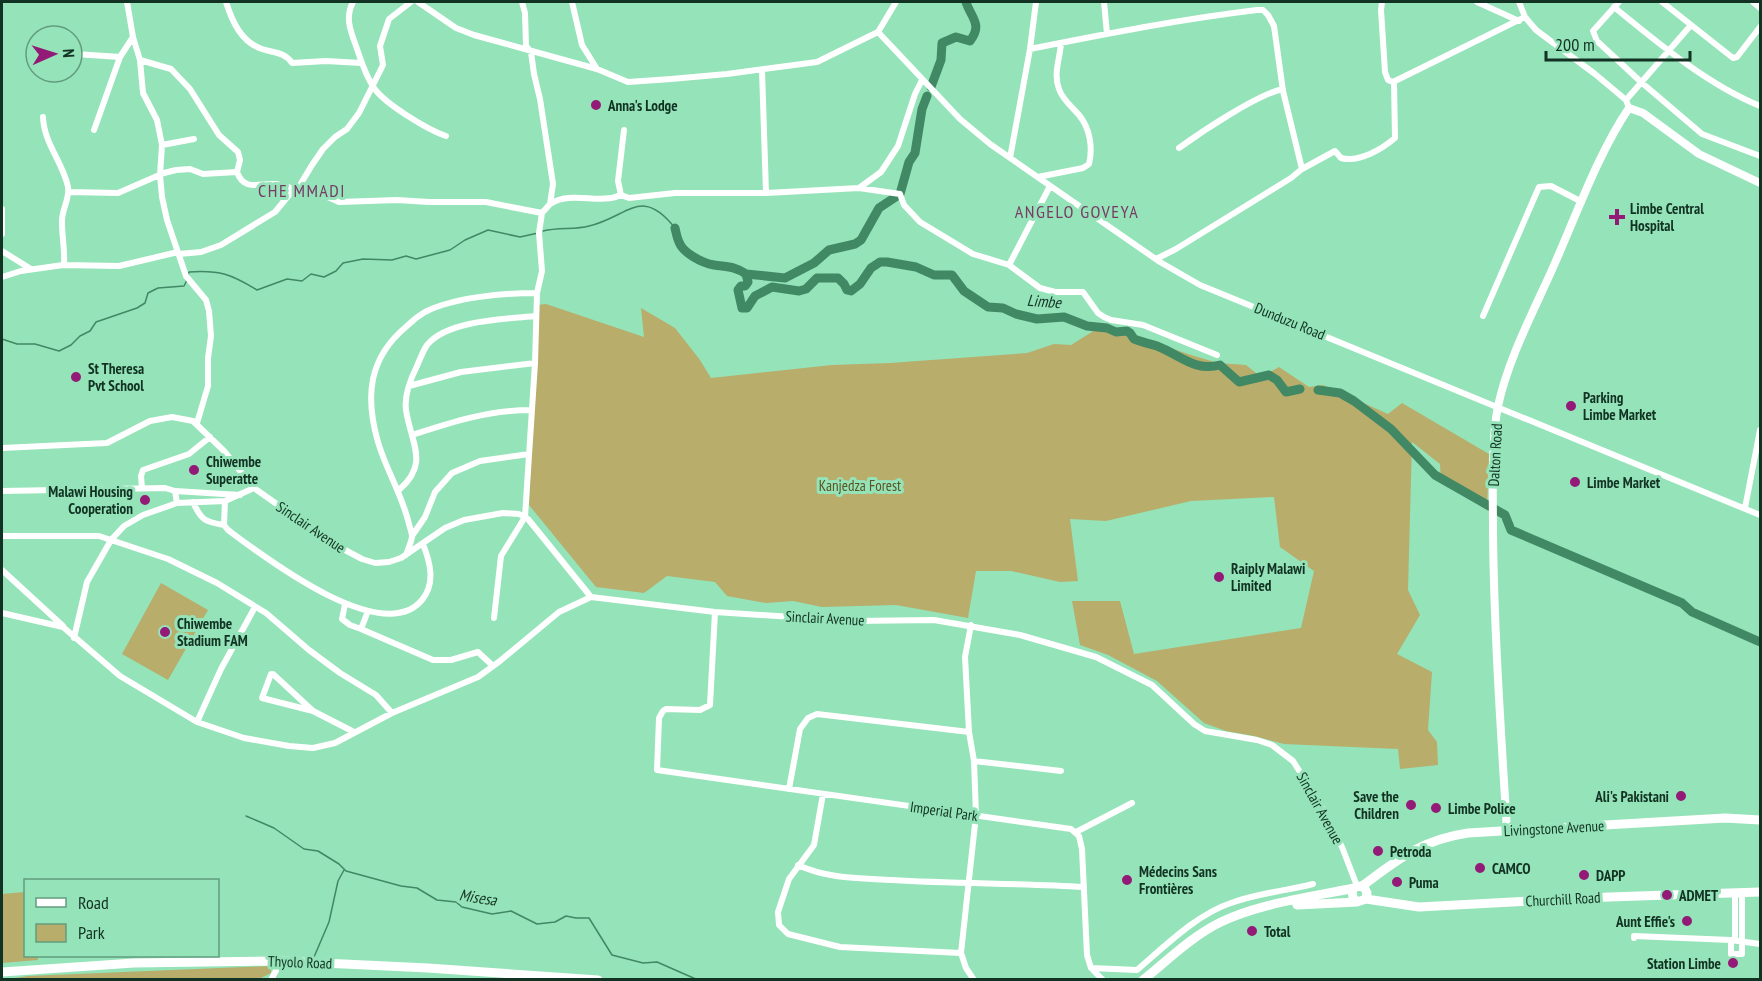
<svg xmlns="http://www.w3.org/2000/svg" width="1762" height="981" font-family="'PT Sans Narrow',sans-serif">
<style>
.green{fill:#b8ad6b}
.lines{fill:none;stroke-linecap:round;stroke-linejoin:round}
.stream{stroke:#418865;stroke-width:1.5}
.river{stroke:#418865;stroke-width:9}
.minor{stroke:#fff;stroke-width:6}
.major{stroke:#fff;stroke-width:8}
.highway{stroke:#fff;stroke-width:9}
.poi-dot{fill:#931a76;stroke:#95e3b9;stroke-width:2}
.labels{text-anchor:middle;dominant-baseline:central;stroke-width:6;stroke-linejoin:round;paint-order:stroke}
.poi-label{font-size:15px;font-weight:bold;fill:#123323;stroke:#95e3b9;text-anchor:start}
.street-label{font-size:15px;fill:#123323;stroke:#95e3b9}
.park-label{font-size:15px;fill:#5c531e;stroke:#95e3b9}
.water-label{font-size:16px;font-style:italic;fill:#133424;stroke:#95e3b9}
.quarter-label{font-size:18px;letter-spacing:1.5px;fill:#773b64;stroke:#95e3b9}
</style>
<rect width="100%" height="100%" fill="#95e3b9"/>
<path class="green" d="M 546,304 L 644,337 L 641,308 L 675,328 L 700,360 L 711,378 L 832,365 L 890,363 L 1027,353 L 1054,344 L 1071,345 L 1103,325 L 1191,355 L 1218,363 L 1246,365 L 1261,377 L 1279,367 L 1309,387 L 1323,385 L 1388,414 L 1402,403 L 1489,454 L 1487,510 L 1441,482 L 1440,464 L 1412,442 L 1408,590 L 1420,615 L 1397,654 L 1432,672 L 1428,730 L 1437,742 L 1438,765 L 1400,769 L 1398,749 L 1284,744 L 1254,736 L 1226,731 L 1204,723 L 1157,681 L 1108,655 L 1080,645 L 1072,601 L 1120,601 L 1134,654 L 1301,628 L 1314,571 L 1280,547 L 1274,497 L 1191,501 L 1106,521 L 1070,519 L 1078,581 L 1060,582 L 1011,571 L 976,571 L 968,618 L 896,605 L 822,607 L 793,601 L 766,603 L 727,596 L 715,582 L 667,576 L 644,593 L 596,587 L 529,505 L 538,305 Z
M 161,583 L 208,610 L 168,680 L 122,654 Z
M 25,892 L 26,956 L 37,956 L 38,960 L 2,963 L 2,894 Z
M 271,966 L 271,973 L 259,979 L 2,980 L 28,976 Z"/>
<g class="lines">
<path class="stream" d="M 543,231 C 559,227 575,230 589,226 C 628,217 641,185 675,228
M 188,275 L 189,272 C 220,270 231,274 257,290 L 287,279 L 302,281 L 311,274 L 324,277 L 336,271 L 343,263 L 363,259 L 392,260 L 406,256 L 416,259 L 450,250 L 465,240 L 488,230 L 520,237 L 538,233
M 2,339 L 17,344 L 35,344 L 59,351 L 71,345 L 80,336 L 90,331 L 96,322 L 137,308 L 145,303 L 148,293 L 158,288 L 184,286 L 187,280
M 246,816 L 274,828 L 304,849 L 318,851 L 339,864 L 346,871 L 401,886 L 417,888 L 437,900 L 456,902 L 462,907 L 492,914 L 511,911 L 537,924 L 555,922 L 566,916 L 576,918 L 589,918 L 612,955 L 643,963 L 657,962 L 698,980
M 314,957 L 329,922 L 338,881 L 344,870"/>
<path class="river" d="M 931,87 L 941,60 L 942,43 L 956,37 L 970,41 C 983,24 971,18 966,2
M 675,228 C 676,232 677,238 679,242 C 683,253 702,263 714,265 C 726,267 735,266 746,274 L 748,282 L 745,286 L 741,286 L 738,290 L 742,308 L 747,308 L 755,296 L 772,287 L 799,291 L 806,289 L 817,278 L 838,278 L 844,284 L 847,290 L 851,291 L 860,284 L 871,268 L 880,262 L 887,262 L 916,267 L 934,275 L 952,275 L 964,291 L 988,307 L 1003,308 L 1016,314 L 1037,319 L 1064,317 L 1087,326 L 1107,328 L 1116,332 L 1127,331 L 1130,333 L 1134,339 C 1142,342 1150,344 1157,346 C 1180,355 1195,372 1220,365 L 1239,382 L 1269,375 L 1277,380 L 1286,392 L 1300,389
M 746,274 L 785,278 L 814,263 L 829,250 L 855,244 L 861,240 L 879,208 L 900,194 L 909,162 L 915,153 L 922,109 L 927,96
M 1318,390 L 1340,393 L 1354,401 L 1391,429 L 1435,475 L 1505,515 L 1511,530 L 1682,603 L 1692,612 L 1760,642"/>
<path class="minor" d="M 127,2 L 133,37 L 140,60 L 143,93 L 157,120 L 162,145 L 160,175 L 162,197 L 167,220 L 186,276 L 206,300 L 209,311 L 211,336 L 208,358 L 208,386 L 197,423
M 226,2 C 232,21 241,42 262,49 C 274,53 285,52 292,63 L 326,61 L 361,63
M 353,2 C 345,17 350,30 356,46 C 361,60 365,75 374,88 C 385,104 428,130 446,136
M 418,2 L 456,28 L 474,35 L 597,69 L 628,82 L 671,79 L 727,74 L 817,62 L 878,32 L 896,2
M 572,2 L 582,45 L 597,69
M 1104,2 L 1107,34
M 1382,2 L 1381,10 L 1385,72 L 1388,80 L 1393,82 L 1525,17
M 1477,2 L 1519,21
M 1519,2 L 1525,17 L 1536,30 L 1595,74 L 1626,100 L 1629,108
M 1619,2 L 1593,31 L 1597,41 L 1641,82 L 1702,134 L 1760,156
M 1662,2 L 1733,58 L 1737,57 L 1760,27
M 1753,2 L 1760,8
M 1614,7 C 1658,43 1708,85 1760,106
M 878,32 L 960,119 L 990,144 L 1160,262 L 1200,285 L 1760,515
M 1030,49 C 1105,34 1181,19 1257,10 L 1263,10 L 1268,15 L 1274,26 L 1283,91 L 1302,169 L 1291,178 L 1176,249 L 1156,259
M 75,54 L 120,57
M 140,60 L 171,69 L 190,89 L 219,135 L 238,152 L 240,160 L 237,172 C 244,192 260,183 276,184 C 283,185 289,187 296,190
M 762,70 L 766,193
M 1626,100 L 1691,25
M 43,117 C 44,144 63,162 68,187 C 70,200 61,210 62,223 C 62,237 65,250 64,265
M 94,130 L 120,57 L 133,37
M 162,145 L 194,139
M 1179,148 C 1201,132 1258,94 1283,89
M 1010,158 L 1030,49 L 1036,2
M 1302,169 L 1335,151 L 1341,158 C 1359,163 1382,149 1395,138 L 1394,82
M 1038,177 L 1083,168 L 1089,164 C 1093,148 1090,128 1079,115 C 1072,107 1062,99 1059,89 C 1053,73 1060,59 1061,43
M 300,185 L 339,202 L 397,200 L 429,202 L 486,202 L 542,213
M 859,188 L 900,194 L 904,205 L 920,222 L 973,254 L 1009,265 L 1040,288 L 1055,292 L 1083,292 L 1098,313 L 1104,317 L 1111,320 L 1143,325 L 1217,355
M 69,192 L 118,193 L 164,173 L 176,170 L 190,169 L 203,174 L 237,172
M 621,195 L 618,181 L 624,130
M 550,204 C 571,190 599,205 621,195 L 629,198 L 675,193 L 766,193 L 859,188 L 881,172 L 898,146 L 915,94 L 922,80
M 2,209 L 2,234
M 2,251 L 31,269
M 179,254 L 201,252 L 221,245 L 275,212 L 289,195 L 300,185 L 312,165 L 323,149 L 335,137 L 347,129 L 359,113 L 383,65 L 380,46 L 389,19 L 411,2
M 1009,265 L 1050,186
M 2,277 L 21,271 L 63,265 L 119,266 L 178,252
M 1483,316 L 1539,187 L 1551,186 L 1582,202
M 409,386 L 461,372 L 535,363
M 412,435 C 452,422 489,410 531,410
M 2,448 L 107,443 L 150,421 L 172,417 L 193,421 L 224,451 L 254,488 L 332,543 L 362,559 L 375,563 L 389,562 L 401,558 L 445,528 L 464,520 L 503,513 L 519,514 L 528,519 L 591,597 L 715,612 L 854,621 L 934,620 L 1020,635 L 1096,657 L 1152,685 L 1194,724 L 1205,731 L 1257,740 L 1272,745 L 1293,761 L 1319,802 L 1342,847 L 1357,886
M 142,488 L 141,476 L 143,470 L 189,454 L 210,437
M 399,490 C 430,463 411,444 406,410 C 404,396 411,378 417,366 C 420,359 423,351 427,345 C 447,320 506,319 536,316
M 2,491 L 165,488 L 175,491 L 177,503
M 175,491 L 240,495
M 225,501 L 224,525 L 228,530 C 263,556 382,648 422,600 C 436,583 430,562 423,544
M 193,502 C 201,520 205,522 224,525
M 1745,508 L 1760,430
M 2,536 L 99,536 L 168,559 L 217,583 L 266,613 L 309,650 L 340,673 L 376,695 L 392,713
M 412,536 L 425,517 L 435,492 L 452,473 L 480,461 L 529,454
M 406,555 C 408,549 411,543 412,537 C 412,533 410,528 409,524 C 402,494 386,470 378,442 C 365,397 368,358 407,326 C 412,321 418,316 425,312 C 454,297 505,293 537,293
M 2,570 L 63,626
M 345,604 L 342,619 L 350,625 L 361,629 L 368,611
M 715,612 L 710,705 L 700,710 L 666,709 L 663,711 L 659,718 L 657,770 L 1071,829 L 1079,836 L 1082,849 L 1087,955 L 1091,968 L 1103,980
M 2,613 L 63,627 L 120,676 L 197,722 L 244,738 L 289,746 L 313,748 L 335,743 L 392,713 L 478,677 L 500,661 L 559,612 L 591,597
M 494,618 L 501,556 L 525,517 L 535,363 L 537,293 L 542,271 L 539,233 L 542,213 L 550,204 L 553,184 L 540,99 L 534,74 L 531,52 L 526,46 L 525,13 L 522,2
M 971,625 L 965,657 L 969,732 L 974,761 L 976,815 L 961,953 L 966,968 L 974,980
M 361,629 L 433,660 L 451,660 L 478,652 L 493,666
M 74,638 L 87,582 L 111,540 L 124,526 L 143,515 L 177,503 L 225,501 L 254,488
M 313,711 L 262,698 L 271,674 L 273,674 L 313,711 L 354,732
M 197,722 L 221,669 L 255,607
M 974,761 L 1061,771
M 789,789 L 800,729 L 808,718 L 817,714 L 969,732
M 823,794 L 814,845 L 789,879 L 778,912 L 779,925 L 788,934 L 840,947 L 961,953
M 1076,832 L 1132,803
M 798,865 C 828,879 860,878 892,880 C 956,884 1020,883 1084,887
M 1634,938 L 1634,936 L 1731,940 L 1760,944
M 1731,940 L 1731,954 L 1742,954 L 1742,892
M 1735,940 L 1735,892
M 1091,968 L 1137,970 C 1164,947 1197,914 1231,903 C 1258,893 1286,891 1313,884
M 271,980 L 281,961"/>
<path class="major" d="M 1507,831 C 1501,731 1494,632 1493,532 C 1493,495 1491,441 1498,406 C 1509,356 1535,309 1555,263 C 1577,213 1599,152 1629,108 L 1643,113 L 1699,154 L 1760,183"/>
<path class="highway" d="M 1362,886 C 1399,859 1421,840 1468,833 L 1725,818 L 1760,820
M 1366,899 L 1367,893 L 1364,887 L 1357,886 L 1352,890 L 1353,898 L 1357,902 L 1366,899 L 1419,907 L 1609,897 L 1760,892
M 1297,905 L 1357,902
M 2,972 L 134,963 L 281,961 L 428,968 L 598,980
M 1143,980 C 1168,960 1192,936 1221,922 C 1260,903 1312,897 1354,888"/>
</g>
<g class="poi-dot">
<circle cx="596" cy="105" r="6"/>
<path d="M1614 208h6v6h6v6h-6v6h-6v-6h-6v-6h6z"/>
<circle cx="76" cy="377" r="6"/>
<circle cx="1571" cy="406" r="6"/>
<circle cx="194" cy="470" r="6"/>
<circle cx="1575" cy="482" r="6"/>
<circle cx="145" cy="500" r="6"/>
<circle cx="1219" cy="577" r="6"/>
<circle cx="165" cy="632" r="6"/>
<circle cx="1681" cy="796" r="6"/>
<circle cx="1411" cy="805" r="6"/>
<circle cx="1436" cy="808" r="6"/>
<circle cx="1378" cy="851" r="6"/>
<circle cx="1480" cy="868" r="6"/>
<circle cx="1584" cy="875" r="6"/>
<circle cx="1127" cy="880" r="6"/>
<circle cx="1397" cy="882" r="6"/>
<circle cx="1667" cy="895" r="6"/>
<circle cx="1687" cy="921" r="6"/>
<circle cx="1252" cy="931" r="6"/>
<circle cx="1733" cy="963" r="6"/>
</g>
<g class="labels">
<g class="poi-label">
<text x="608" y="105">Anna's Lodge</text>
<text x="1630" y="208">Limbe Central<tspan x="1630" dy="17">Hospital</tspan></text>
<text x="88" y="368">St Theresa<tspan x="88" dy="17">Pvt School</tspan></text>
<text x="1583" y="397">Parking<tspan x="1583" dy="17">Limbe Market</tspan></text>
<text x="206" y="461">Chiwembe<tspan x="206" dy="17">Superatte</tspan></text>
<text x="1587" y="482">Limbe Market</text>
<text x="133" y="491" text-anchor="end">Malawi Housing<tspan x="133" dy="17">Cooperation</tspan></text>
<text x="1231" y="568">Raiply Malawi<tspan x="1231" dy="17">Limited</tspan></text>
<text x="177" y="623">Chiwembe<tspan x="177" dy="17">Stadium FAM</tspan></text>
<text x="1399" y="796" text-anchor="end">Save the<tspan x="1399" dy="17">Children</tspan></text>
<text x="1669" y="796" text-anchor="end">Ali's Pakistani</text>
<text x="1448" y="808">Limbe Police</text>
<text x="1390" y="851">Petroda</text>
<text x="1492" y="868">CAMCO</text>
<text x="1139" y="871">Médecins Sans<tspan x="1139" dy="17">Frontières</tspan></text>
<text x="1596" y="875">DAPP</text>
<text x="1409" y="882">Puma</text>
<text x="1679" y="895">ADMET</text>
<text x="1675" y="921" text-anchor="end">Aunt Effie's</text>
<text x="1264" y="931">Total</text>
<text x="1721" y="963" text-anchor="end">Station Limbe</text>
</g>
<g class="street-label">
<text transform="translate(1290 321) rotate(22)">Dunduzu Road</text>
<text transform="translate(1495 455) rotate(-87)">Dalton Road</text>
<text transform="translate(311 527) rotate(34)">Sinclair Avenue</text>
<text transform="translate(825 618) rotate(3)">Sinclair Avenue</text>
<text transform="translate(1320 808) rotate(61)">Sinclair Avenue</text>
<text transform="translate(944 811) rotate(8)">Imperial Park</text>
<text transform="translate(1554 828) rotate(-3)">Livingstone Avenue</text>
<text transform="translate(1563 899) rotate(-3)">Churchill Road</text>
<text transform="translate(300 962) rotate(2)">Thyolo Road</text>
</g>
<g class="park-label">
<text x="860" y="485">Kanjedza Forest</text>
</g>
<g class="water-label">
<text transform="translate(1044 301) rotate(4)">Limbe</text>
<text transform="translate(478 897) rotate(9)">Misesa</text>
</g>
<g class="quarter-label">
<text x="302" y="190">CHE MMADI</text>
<text x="1077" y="211">ANGELO GOVEYA</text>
</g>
</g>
<rect width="1762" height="981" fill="none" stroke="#123323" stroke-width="6"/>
<rect x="24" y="879" width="195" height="78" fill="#95e3b9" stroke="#619d7d" stroke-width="1.5"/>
<rect x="36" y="898" width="30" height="9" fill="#ffffff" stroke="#619d7d" stroke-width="1.5"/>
<text x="78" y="909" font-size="18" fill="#123323">Road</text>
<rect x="36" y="924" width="30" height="18" fill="#b8ad6b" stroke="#619d7d" stroke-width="1.5"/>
<text x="78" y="939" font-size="18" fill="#123323">Park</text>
<g transform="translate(54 54) rotate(87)"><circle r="28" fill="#95e3b9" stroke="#619d7d" stroke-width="1.5"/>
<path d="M0-4.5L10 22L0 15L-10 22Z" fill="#931a76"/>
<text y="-9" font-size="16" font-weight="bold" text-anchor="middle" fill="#123323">N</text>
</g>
<path d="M1546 51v9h144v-9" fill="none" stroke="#123323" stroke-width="3"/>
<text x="1555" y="51" font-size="18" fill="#123323" stroke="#95e3b9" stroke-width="4.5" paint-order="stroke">200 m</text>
</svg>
